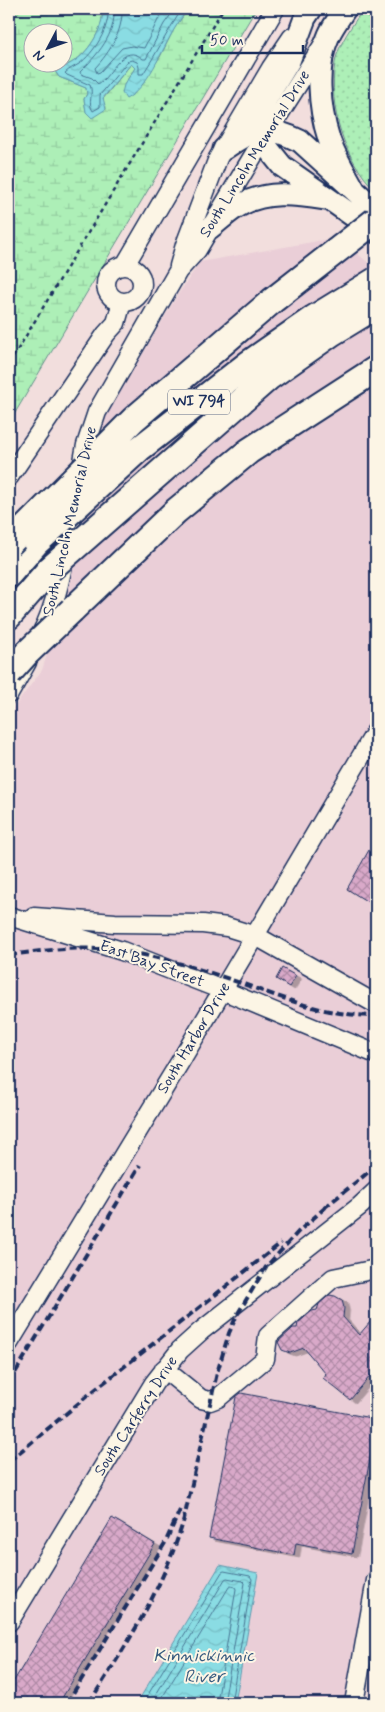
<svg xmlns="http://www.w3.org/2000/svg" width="385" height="1712" font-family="Mynerve,sans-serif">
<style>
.built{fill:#eaced7}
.grass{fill:url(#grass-dots);stroke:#648f8a}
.wetland{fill:url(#wetland-marsh);stroke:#648f8a;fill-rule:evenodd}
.water{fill:url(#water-waves);stroke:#5e97ae}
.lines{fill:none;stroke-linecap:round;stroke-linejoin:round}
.shore{stroke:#477493;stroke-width:1}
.building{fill:url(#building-cross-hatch);stroke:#1b2f5e;filter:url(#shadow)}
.minor-casing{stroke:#1b2f5e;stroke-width:21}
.major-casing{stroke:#1b2f5e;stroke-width:25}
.highway-casing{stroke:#1b2f5e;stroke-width:29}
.path{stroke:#1b2f5e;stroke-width:2.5;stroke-dasharray:4 4;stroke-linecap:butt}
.minor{stroke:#fcf5e5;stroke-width:18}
.major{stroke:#fcf5e5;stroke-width:21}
.highway{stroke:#fcf5e5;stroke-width:25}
.rail{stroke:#1b2f5e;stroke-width:4;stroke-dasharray:8 4;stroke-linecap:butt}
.highway-bridge-casing{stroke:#1b2f5e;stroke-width:29;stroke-linecap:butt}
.highway-bridge{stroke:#fcf5e5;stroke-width:25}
.labels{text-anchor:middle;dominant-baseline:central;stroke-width:4;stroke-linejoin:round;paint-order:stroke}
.shield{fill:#fcf5e5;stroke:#5e6a86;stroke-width:1}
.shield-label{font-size:15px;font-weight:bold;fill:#1b2f5e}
.street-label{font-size:16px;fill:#1b2f5e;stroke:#fcf5e5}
.water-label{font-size:18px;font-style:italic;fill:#375a7f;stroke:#fcf5e5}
</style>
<defs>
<pattern id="grass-dots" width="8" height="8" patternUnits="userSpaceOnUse" patternTransform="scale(1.25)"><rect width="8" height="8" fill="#adefb7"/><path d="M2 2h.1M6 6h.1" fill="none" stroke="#94cda0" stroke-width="1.8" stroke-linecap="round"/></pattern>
<pattern id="wetland-marsh" width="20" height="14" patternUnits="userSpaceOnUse" patternTransform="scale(1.25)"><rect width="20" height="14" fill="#adefb7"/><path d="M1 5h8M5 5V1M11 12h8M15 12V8" fill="none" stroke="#94cda0"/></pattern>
<pattern id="water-waves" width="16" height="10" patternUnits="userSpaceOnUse" patternTransform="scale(1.25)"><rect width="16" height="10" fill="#8adce3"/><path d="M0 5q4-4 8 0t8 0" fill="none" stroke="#76bdc5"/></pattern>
<pattern id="building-cross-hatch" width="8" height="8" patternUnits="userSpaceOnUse" patternTransform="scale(1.25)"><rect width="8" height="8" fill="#d9a9c9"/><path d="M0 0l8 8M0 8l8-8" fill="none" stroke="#af8aa6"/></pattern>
<filter id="shadow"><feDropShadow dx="5.5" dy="3" stdDeviation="0" flood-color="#0004"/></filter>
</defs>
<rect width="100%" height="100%" fill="#f2dedd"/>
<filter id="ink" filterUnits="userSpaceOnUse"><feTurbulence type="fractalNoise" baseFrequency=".02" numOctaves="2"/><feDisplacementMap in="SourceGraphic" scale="10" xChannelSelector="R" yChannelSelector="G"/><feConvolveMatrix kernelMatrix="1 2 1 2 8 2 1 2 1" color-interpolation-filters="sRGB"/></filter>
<g filter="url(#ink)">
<path class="built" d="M 329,239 L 354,251 L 376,269 L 376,1593 L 349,1703 L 235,1703 L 258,1573 L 221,1565 L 137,1703 L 9,1703 L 9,714 L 42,670 L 68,589 L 103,422 L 177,296 L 200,262 Z"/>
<path class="grass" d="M 363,9 L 376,9 L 376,191 C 344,159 328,108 335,63 C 338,44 353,25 363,9 Z"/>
<path class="wetland" d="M 9,9 L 102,9 C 105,26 90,50 76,60 C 70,64 62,68 55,71 L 59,77 L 86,88 L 87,94 L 84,99 L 86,111 L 103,99 L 131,64 L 135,68 L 124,85 L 133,95 L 160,57 L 174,29 L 188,9 L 256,9 L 9,423 ZM 32,32 L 62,32 L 62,62 L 32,62 Z"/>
<path class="water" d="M 102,9 L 188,9 C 184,15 179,21 175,28 C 162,49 148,88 126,99 L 122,93 L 124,85 L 135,68 L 131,64 L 103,98 L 106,109 L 92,118 L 86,112 L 84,99 L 87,94 L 86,88 L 59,77 L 55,71 C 62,68 70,64 76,60 C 90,50 105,26 102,9 Z
M 220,1565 L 258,1573 L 235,1703 L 137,1703 Z"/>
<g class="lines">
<path class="shore" d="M 108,9 C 110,28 94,53 79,64 C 74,67 69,69 65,73 L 67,75 L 90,85 C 94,94 87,103 93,111 L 100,107 L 100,95 L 128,61 L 132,60 L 137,62 L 139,67 L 139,74 L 143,74 C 157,53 168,30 182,9
M 114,9 C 116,35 97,55 80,72 L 81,74 L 92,78 L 98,84 C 112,76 123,41 143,59 L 146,59 L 164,24 L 175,9
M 122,9 C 123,31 110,52 95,68 L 97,73 L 100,72 L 122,48 L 132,46 L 144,48 L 158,20 L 165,9
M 143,1703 L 222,1572 L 224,1571 L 250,1576 L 252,1579 L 231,1703
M 151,1703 L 225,1579 L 227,1578 L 243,1581 L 245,1583 L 224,1703
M 159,1703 L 229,1587 L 231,1586 L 235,1587 L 236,1589 L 217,1703"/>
</g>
<path class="building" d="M 369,850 L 376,854 L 376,907 L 347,889 Z
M 282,968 L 296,976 L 289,987 L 276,979 Z
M 329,1295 L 335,1296 L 342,1300 L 344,1308 L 343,1317 L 359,1335 L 376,1315 L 376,1369 L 350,1400 L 323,1378 L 326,1374 L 304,1348 L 290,1353 L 282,1350 L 278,1342 L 293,1328 L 297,1328 L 298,1323 L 312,1311 L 317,1310 L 319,1304 Z
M 241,1393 L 376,1419 L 376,1427 L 352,1554 L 296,1543 L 294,1555 L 209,1538 L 236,1397 Z
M 112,1518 L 155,1544 L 59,1703 L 9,1703 L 9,1689 Z"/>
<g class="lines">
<g class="minor-casing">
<path id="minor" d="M 125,265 L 275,9
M106 284a18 18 0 1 1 36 0a18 18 0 1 1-36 0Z
M 179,266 L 185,245 L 218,158 L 271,68 L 292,37
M 81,472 L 86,445 L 97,412 L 178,271 L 197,250 L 262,141 L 323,45
M 9,477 L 106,334 L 116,323 L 122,302
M 41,634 C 61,596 65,549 74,507
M 9,694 L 27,662
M 9,916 L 122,951 L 222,990 L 376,1054
M 34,917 L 115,923 L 203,924 L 227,927 L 256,936 L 376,1004
M 9,1343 L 180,1062 L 376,731
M 164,1369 L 201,1399 L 210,1401 L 218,1398 L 265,1359 L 268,1336 L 333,1278 L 376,1269
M 9,1622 L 154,1383 L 180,1350 L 201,1331 L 360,1206 L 376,1191
M 354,1703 L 376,1580"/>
</g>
<g class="major-casing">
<path id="major" d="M 311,9 L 305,18 L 289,61 L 266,99 L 260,114 L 259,130 L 262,141 L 282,166 L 376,232
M 345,9 C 340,17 333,26 329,35 C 315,65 319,108 329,139 C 335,157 346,174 355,191
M 224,149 C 253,128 266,124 300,141 L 376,210
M 210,228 C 219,221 228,212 237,207 C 264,190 295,194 325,199"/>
</g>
<g class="highway-casing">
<path id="highway" d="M 9,574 L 36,543
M 72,610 L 176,511 L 249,451 L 376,369
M 9,616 L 50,569"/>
</g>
<path class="path" d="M 9,364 L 223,9"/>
<use href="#minor" class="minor"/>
<use href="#major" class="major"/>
<use href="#highway" class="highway"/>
<path class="rail" d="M 9,955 C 39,951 69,947 100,949 C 144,952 188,965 229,979 C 282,997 319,1015 376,1016
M 324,1208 L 376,1166
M 9,1383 L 140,1165
M 9,1461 L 92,1392 L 281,1243
M 67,1703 L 165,1543 L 180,1510
M 89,1703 C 128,1643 163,1589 184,1519 L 217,1373 L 229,1333 L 237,1315 L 266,1267 L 298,1232 L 328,1205"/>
<g class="highway-bridge-casing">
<path id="highway-bridge" d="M 36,543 L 139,449 L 248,364 L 314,318 L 376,280
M 9,544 L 134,419 L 272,301 L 376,220
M 50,569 L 268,378 L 332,333 L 376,306
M 9,673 L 27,653 L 72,610"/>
</g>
<use href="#highway-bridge" class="highway-bridge"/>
</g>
</g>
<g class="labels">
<rect class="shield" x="168" y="389.5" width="62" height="25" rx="4"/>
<g class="shield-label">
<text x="199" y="402">WI 794</text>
</g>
<g class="street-label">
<text transform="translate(255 154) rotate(-58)">South Lincoln Memorial Drive</text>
<text transform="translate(70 521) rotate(-77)">South Lincoln Memorial Drive</text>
<text transform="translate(152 964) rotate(20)">East Bay Street</text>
<text transform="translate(194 1038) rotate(-59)">South Harbor Drive</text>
<text transform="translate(136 1416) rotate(-57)">South Carferry Drive</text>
</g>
<g class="water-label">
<text x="204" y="1656">Kinnickinnic<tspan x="204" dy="21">River</tspan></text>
</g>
</g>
<rect width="385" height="1712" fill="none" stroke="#fcf5e5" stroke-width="30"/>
<rect x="15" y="15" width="355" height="1682" fill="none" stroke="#1b2f5e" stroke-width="2" filter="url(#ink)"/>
<g transform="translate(48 48) rotate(229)"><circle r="24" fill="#fcf5e5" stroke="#a2a6af"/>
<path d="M0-4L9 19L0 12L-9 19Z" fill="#1b2f5e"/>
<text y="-8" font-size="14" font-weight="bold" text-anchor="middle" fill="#1b2f5e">N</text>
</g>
<path d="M202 45v8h101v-8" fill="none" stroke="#1b2f5e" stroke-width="2.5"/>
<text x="210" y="45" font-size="15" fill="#1b2f5e" stroke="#fcf5e5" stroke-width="4" paint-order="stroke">50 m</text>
</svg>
